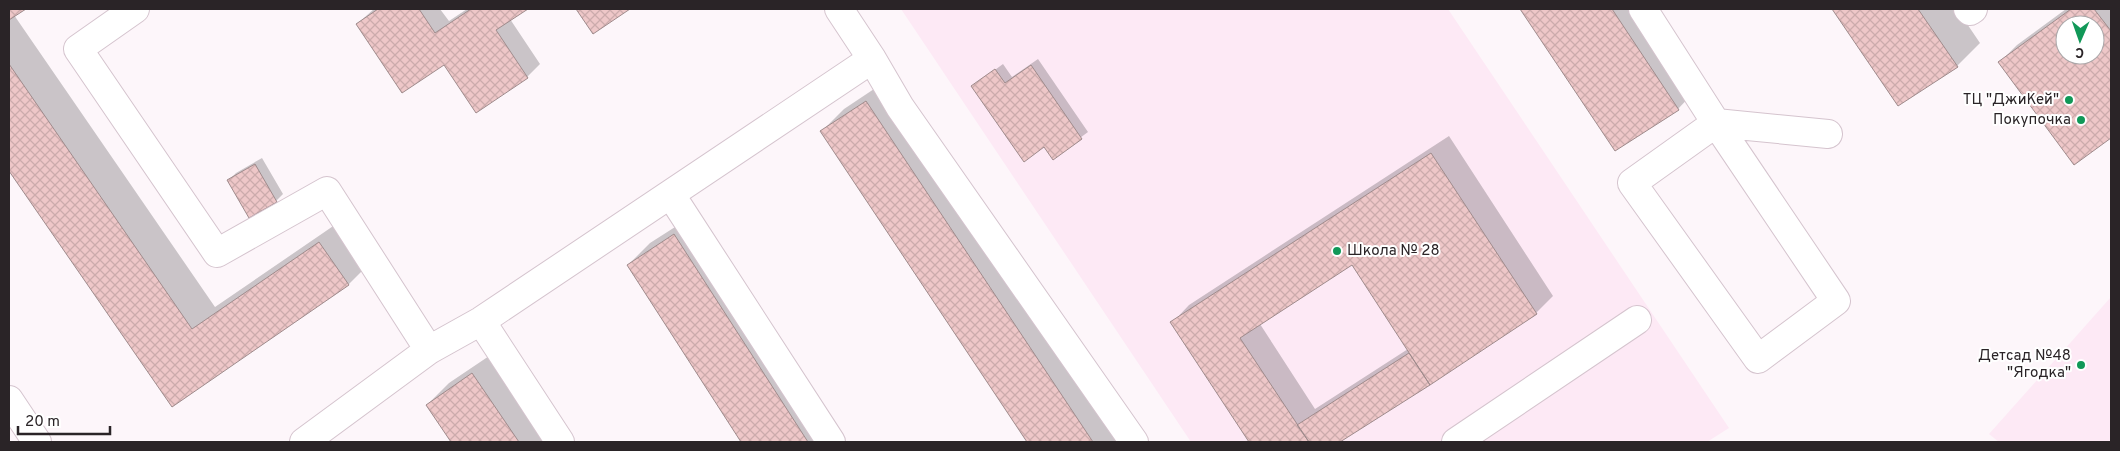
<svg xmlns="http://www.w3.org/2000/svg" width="2120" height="451" font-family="Overpass,sans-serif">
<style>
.built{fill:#fde9f5}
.shadow{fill:#0003;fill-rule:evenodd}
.building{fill:url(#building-cross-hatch);stroke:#9f8b8c;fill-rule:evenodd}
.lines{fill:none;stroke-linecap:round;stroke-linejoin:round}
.minor-casing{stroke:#d5c4ce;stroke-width:30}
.minor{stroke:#fff;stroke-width:28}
.poi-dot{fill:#119858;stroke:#fff;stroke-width:2}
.labels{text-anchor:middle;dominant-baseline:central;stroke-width:4;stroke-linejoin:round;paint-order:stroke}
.poi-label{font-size:15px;fill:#2a2427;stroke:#fff;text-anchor:end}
</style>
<defs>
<pattern id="building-cross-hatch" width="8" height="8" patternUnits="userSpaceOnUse" patternTransform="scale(1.25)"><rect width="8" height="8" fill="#eec7c8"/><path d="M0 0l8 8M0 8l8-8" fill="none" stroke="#ccabac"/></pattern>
</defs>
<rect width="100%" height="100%" fill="#fdf6fa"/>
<path class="built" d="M 901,9 L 1448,9 L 1729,428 L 1707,442 L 1191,442 Z
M 2111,297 L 2111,442 L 1999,442 L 1989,434 Z"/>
<path class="shadow" d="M 9,9 L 24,9 L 14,15 L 215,307 L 342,220 L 371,262 L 348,285 L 172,405 L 9,168 Z
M 374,9 L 440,9 L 449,21 L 467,9 L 526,9 L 510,19 L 540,64 L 527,77 L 477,111 L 445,63 L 357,24 Z
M 1522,9 L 1640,9 L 1695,91 L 1678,109 L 1616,150 Z
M 1834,9 L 1957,9 L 1980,43 L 1957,66 L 1898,105 Z
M 2066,9 L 2111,9 L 2111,136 L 2074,163 L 2000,62 L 2017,45 ZM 2065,25 L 2095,25 L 2095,55 L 2065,55 Z
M 1038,59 L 1088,132 L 1053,158 L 1045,145 L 973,86 L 1003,64 L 1012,77 Z
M 889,79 L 1130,442 L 1029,442 L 822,131 L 844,109 Z
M 1449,136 L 1553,296 L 1536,313 L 1338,442 L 1250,442 L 1172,323 L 1189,305 ZM 1353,264 L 1408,349 L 1315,409 L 1260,324 Z
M 262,158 L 283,194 L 276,201 L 250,216 L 229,180 L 236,173 Z
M 697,213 L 844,442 L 742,442 L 628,265 L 650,243 Z
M 495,352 L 556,442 L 453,442 L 427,405 L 449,383 Z"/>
<path class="building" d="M 9,9 L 26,9 L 9,20 Z
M 378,9 L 419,9 L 435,33 L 471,9 L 528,9 L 496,30 L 528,78 L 476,113 L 444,65 L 402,93 L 356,24 Z
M 576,9 L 630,9 L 593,34 Z
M 1520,9 L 1612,9 L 1679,110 L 1615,151 Z
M 1832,9 L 1918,9 L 1958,67 L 1898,106 Z
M 2071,9 L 2094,9 L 2111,31 L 2111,138 L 2074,165 L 1998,62 ZM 2065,25 L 2095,25 L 2095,55 L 2065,55 Z
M 9,64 L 192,329 L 319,242 L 349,285 L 172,407 L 9,171 Z
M 1031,65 L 1082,139 L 1053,160 L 1044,147 L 1024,162 L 971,86 L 995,69 L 1005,83 Z
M 866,101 L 1093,442 L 1027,442 L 820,131 Z
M 1431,153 L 1537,314 L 1430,385 L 1352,265 L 1240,338 L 1309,442 L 1249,442 L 1170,322 Z
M 255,164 L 277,202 L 249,218 L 227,180 Z
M 674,234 L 808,442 L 741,442 L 627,265 Z
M 1409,353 L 1430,385 L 1340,442 L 1309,442 L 1297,425 Z
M 472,373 L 519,442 L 451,442 L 426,405 Z"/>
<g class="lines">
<g class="minor-casing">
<path id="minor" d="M 135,9 L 78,49 L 217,253 L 327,191 L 429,350
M 839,9 L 872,59 L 900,107 L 1134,442
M 1643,9 L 1716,123 L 1836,301 L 1758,359 L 1632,183 L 1716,123 L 1828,134
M 1968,9 L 1970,11 L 1973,9
M 671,195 L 831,442
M 481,321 L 560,442
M 9,400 L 37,442
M 304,442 L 429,350 L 481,321 L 872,59
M 1456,442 L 1637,320"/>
</g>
<use href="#minor" class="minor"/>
</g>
<g class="poi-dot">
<circle cx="2069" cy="100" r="5"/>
<circle cx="2081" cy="120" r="5"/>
<circle cx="1337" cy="251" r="5"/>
<circle cx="2081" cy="365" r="5"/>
</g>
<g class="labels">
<g class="poi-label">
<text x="2059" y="100">ТЦ "ДжиКей"</text>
<text x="2071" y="120">Покупочка</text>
<text x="1347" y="251" text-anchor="start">Школа № 28</text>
<text x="2071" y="356">Детсад №48<tspan x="2071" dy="17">"Ягодка"</tspan></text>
</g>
</g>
<rect width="2120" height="451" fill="none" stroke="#2a2427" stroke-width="20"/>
<g transform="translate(2080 40) rotate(182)"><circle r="24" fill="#ffffff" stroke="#aaa7a9"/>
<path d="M0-4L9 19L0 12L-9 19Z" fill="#119858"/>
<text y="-8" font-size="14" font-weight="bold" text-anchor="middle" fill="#2a2427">С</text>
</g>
<path d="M18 426v8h92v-8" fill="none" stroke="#2a2427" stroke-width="2.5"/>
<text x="25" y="426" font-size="15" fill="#2a2427" stroke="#ffffff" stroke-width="4" paint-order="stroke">20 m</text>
</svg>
